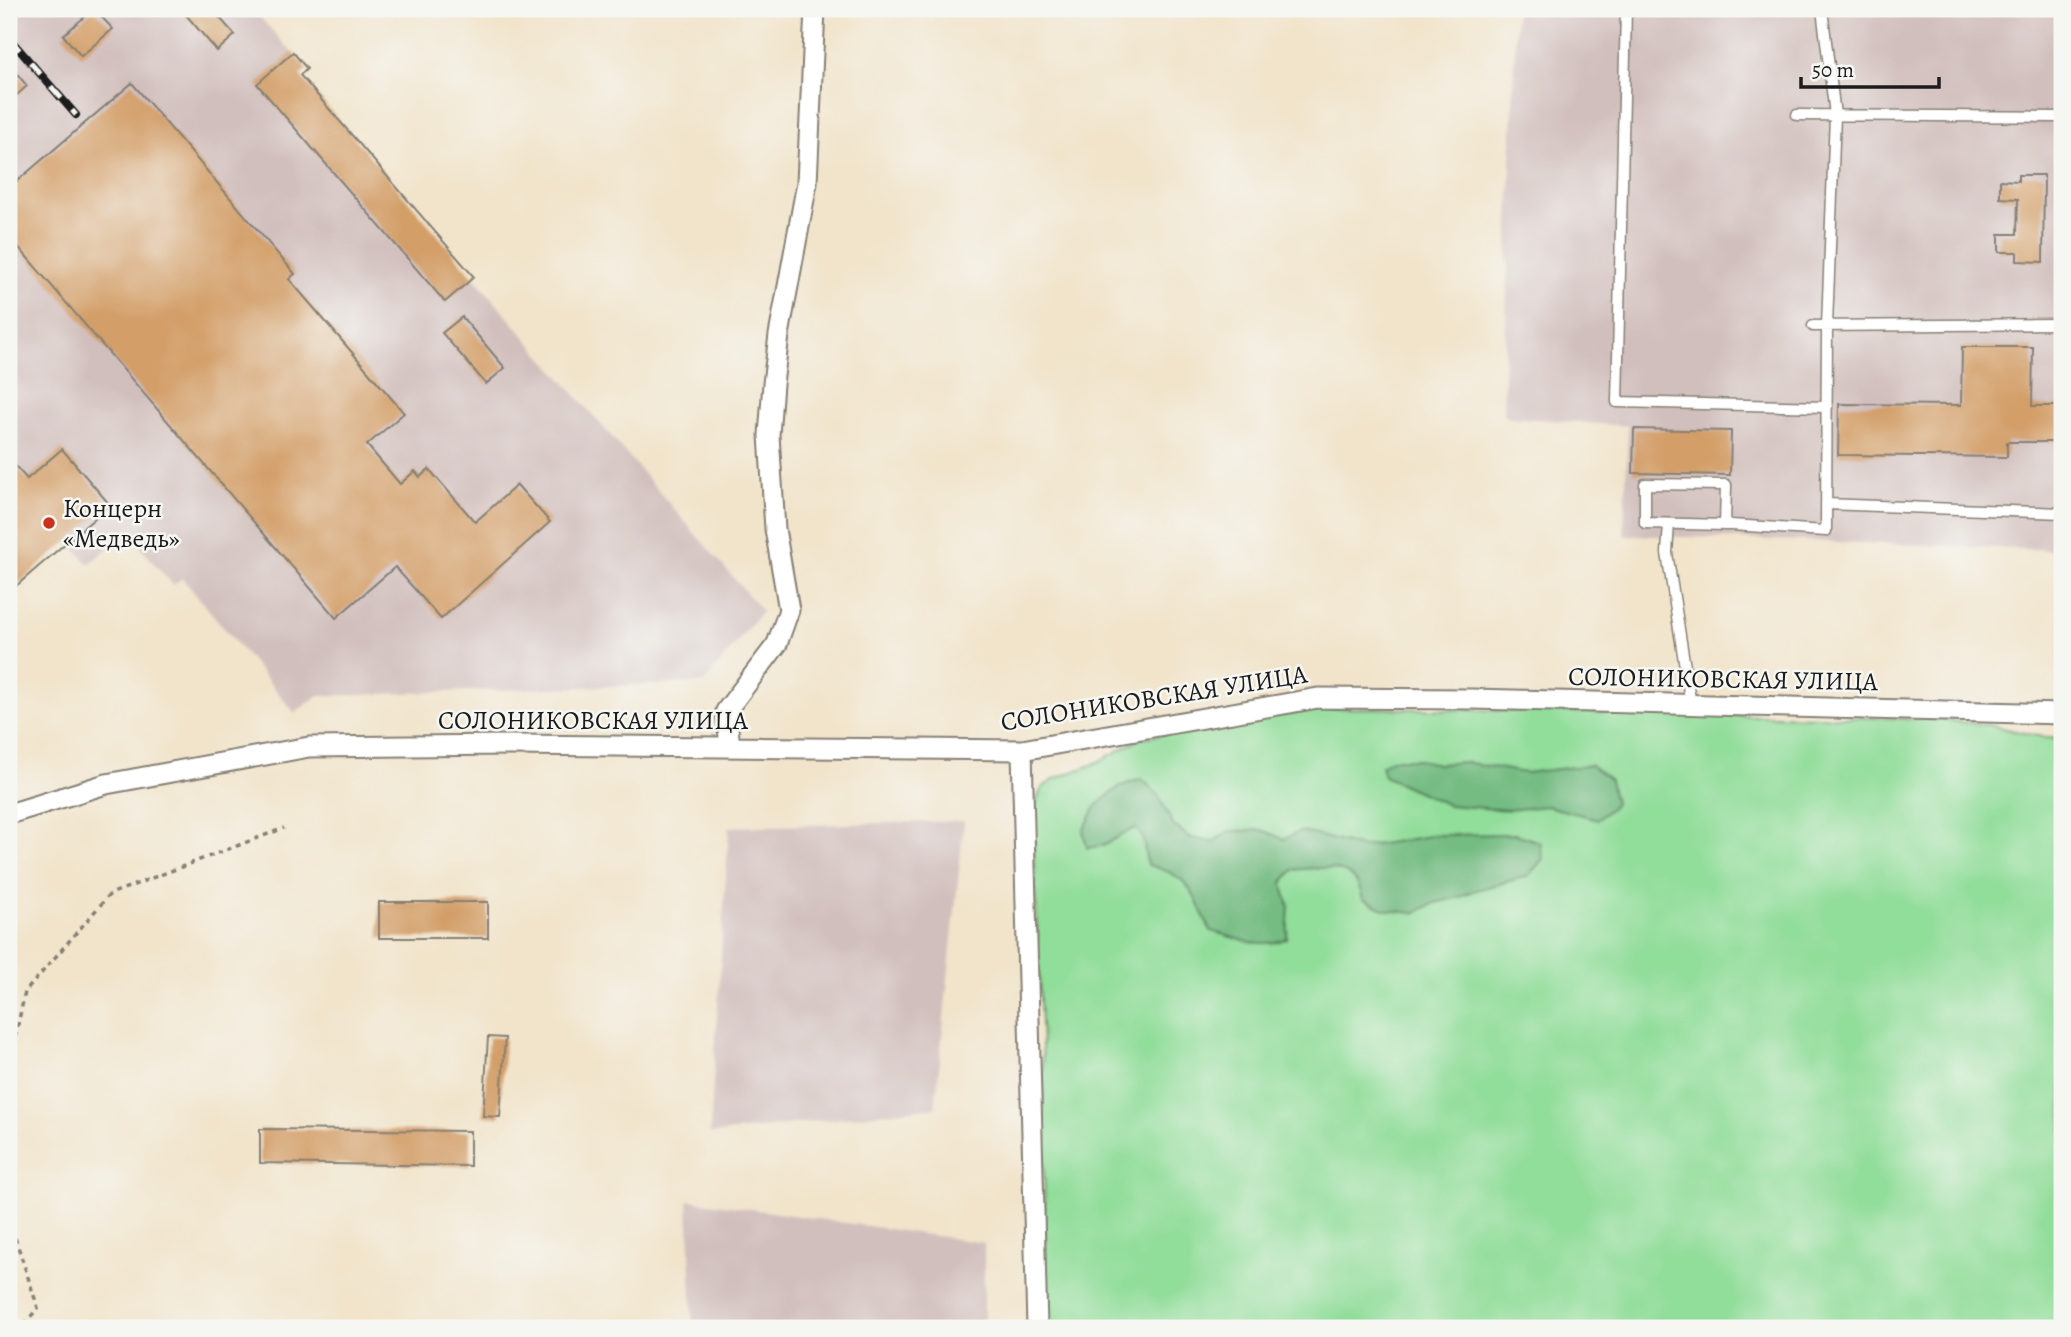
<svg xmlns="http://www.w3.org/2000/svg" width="2071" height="1337" font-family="Alegreya,serif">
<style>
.industrial{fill:#d1bfbd}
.green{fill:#91dd9a;stroke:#567c5b;stroke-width:2}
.forest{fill:#74bc82;stroke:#486c4f;stroke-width:2}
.building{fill:#d39e67}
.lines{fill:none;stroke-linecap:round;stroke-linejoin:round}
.lane-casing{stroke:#868074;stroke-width:13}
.street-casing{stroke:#868074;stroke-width:23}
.path{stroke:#868074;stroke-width:3.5;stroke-dasharray:5 5;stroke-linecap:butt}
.lane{stroke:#fff;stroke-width:10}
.street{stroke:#fff;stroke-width:19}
.rail-casing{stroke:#1c1c1c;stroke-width:8}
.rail{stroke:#f6f6f2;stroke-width:5;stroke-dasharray:16;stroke-linecap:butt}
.poi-dot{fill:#c8321e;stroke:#f6f6f2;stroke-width:2.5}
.labels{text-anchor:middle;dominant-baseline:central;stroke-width:5;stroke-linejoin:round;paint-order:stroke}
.poi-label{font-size:26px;fill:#1c1c1c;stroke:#f6f6f2;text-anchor:start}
.street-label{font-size:26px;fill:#1c1c1c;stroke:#f6f6f2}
</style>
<rect width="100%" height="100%" fill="#f6f6f2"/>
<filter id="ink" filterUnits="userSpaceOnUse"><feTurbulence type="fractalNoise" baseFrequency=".0143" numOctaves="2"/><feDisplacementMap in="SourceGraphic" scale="14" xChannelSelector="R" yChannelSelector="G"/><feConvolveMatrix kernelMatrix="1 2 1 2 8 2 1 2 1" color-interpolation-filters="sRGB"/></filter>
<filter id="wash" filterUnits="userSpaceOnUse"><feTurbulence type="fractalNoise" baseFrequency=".00686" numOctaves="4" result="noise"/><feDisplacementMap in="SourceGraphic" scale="28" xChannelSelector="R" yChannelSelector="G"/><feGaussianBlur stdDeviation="1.57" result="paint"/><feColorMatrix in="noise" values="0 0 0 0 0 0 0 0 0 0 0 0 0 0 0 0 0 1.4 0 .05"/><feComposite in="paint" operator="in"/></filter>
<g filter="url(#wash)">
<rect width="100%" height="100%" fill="#f1e4cb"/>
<path class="industrial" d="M 9,9 L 240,9 L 244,14 L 258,15 L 307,69 L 300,76 L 762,611 L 704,683 L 317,696 L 295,713 L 182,578 L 173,585 L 127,532 L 89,564 L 68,541 L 9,592 Z
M 1516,9 L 2062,9 L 2062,550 L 1624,535 L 1628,426 L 1509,417 L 1503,413 Z
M 964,821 L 935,1107 L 710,1134 L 729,827 Z
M 688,1200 L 984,1243 L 984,1328 L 693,1328 Z"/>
<path class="green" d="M 1357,708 L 1931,719 L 1989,725 L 2047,738 L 2062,739 L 2062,1328 L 1046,1328 L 1043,1072 L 1033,829 L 1036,802 L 1042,788 L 1056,778 L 1094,764 L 1142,738 L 1316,709 Z"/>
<path class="forest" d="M 1391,759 L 1415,759 L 1438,764 L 1465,762 L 1525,773 L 1591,765 L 1610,780 L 1615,804 L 1598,819 L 1546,806 L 1508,810 L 1448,805 L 1384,776 L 1381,766 Z
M 1142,779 L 1159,796 L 1173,825 L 1191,838 L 1213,842 L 1229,831 L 1262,830 L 1284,839 L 1301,831 L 1362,847 L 1435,835 L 1516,834 L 1540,842 L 1543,859 L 1528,876 L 1473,891 L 1460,897 L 1435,903 L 1414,913 L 1386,910 L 1363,899 C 1361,894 1360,887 1357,883 C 1346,863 1311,868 1293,870 L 1282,883 L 1289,906 L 1287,938 C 1263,950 1236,938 1211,931 C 1191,894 1194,876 1147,865 L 1143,838 L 1135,828 L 1101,846 L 1087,848 L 1083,831 L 1097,805 L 1120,786 Z"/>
<g id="blocks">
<path class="building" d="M 94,9 L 113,29 L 81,56 L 63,35 Z
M 181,9 L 212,9 L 235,35 L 217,51 Z
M 293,52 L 307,69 L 300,75 L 474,277 L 445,302 L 257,84 Z
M 9,64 L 27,86 L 9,102 Z
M 132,83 L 295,274 L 289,279 L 404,413 L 367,445 L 400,484 L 415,471 L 420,477 L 429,469 L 475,522 L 517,485 L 550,522 L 441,619 L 395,567 L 336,618 L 9,236 L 9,188 Z
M 2018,175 L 2044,175 L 2043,262 L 2017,261 L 2017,252 L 1999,252 L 1999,234 L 2017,234 L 2018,199 L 2000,198 L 2000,180 L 2018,181 Z
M 462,317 L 505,368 L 486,384 L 442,333 Z
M 1962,347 L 2033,347 L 2032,406 L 2062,406 L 2062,442 L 2007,442 L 2007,457 L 1838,455 L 1839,404 L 1961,405 Z
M 1634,429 L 1731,431 L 1730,475 L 1633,473 Z
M 62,449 L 110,505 L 9,592 L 9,459 L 27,479 Z
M 379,902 L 488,902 L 488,938 L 379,938 Z
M 488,1037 L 505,1038 L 500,1117 L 483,1116 Z
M 260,1129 L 470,1131 L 470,1166 L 260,1163 Z"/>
</g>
</g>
<g filter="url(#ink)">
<use href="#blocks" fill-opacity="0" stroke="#868074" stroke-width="2"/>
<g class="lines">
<g class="lane-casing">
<path id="lane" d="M 1626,9 L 1617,402 L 1827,407
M 1797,115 L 2062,117
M 1813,326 L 2062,324
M 1826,504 L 2062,513
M 1669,524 L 1667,553 L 1691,705
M 1725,525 L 1726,485 L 1645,484 L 1645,523 L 1725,525 L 1731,525 L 1826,531 L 1827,326 L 1835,115 L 1822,9"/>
</g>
<g class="street-casing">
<path id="street" d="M 730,746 L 726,711 L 777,644 L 789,610 L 775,529 L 769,435 L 773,384 L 779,335 L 807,183 L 815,9
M 1022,750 L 1037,1328
M 9,814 L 106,784 L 309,747 L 510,745 L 1022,750 L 1318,698 L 1472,699 L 2062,714"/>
</g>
<path class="path" d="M 9,1066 L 25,992 L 110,894 L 284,828
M 9,1219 L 38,1308 L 21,1328"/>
<use href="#lane" class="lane"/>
<use href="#street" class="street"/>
<g class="rail-casing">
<path id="rail" d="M 9,38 L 76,115"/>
</g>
<use href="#rail" class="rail"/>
</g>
</g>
<circle class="poi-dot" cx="49" cy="523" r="7"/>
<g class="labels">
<g class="poi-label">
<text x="63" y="508">Концерн<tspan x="63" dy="30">«Медведь»</tspan></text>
</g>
<g class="street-label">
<text transform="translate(1723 679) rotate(1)">СОЛОНИКОВСКАЯ УЛИЦА</text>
<text transform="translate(1154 698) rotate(-9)">СОЛОНИКОВСКАЯ УЛИЦА</text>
<text x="593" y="720">СОЛОНИКОВСКАЯ УЛИЦА</text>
</g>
</g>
<rect width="2071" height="1337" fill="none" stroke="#f6f6f2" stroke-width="35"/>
<path d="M1801 77v10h138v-10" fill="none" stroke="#1c1c1c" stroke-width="3.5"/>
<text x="1812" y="77" font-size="21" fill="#1c1c1c" stroke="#f6f6f2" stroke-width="5" paint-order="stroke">50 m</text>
</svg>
